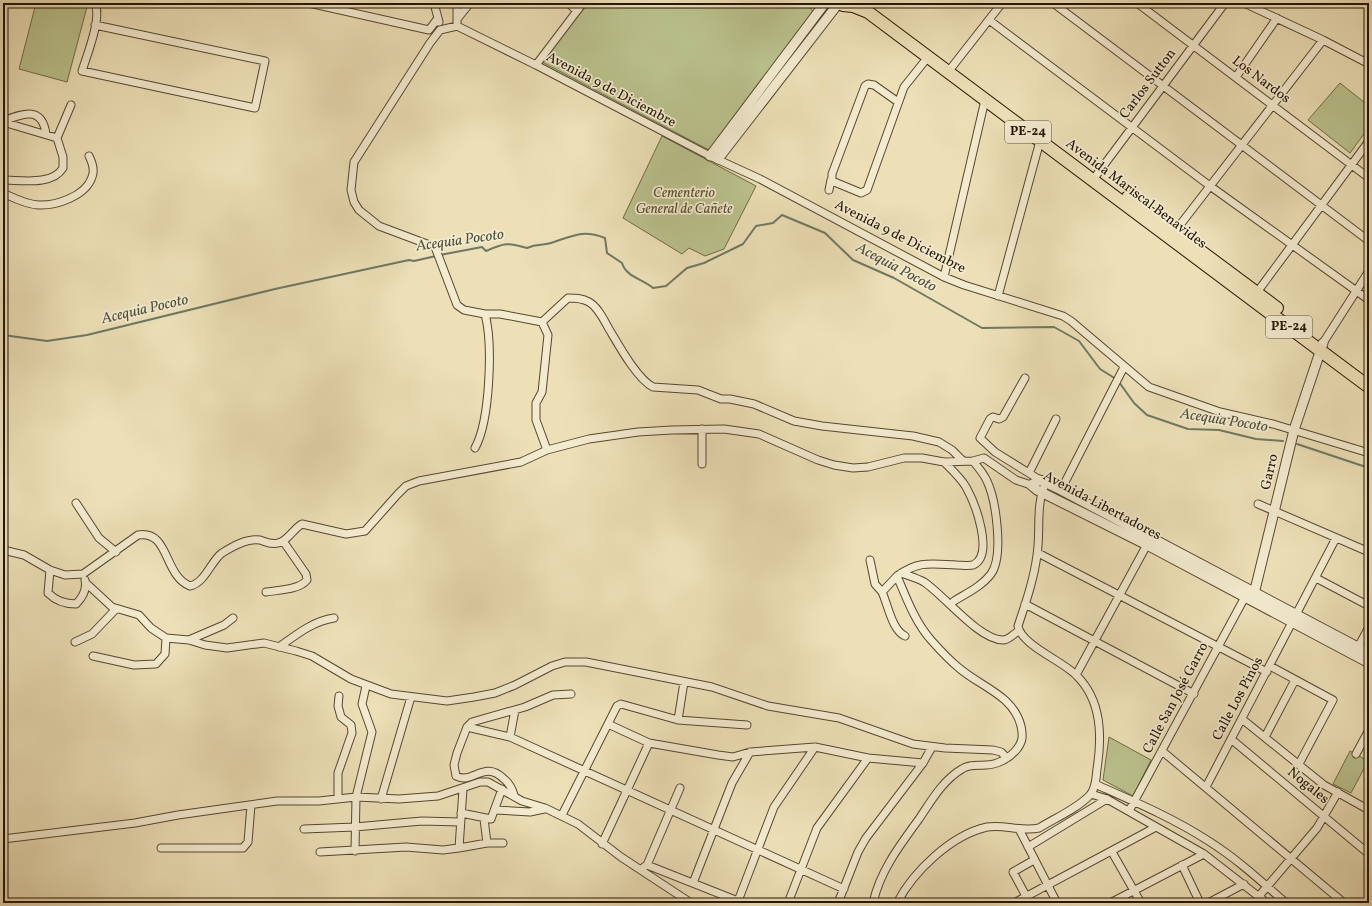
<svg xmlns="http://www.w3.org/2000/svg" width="1372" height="906" font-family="Vollkorn,serif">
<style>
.green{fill:#bac28d;stroke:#6e6b47}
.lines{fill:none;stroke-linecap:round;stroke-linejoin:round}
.stream{stroke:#6b7a65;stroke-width:2}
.minor-casing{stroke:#56472e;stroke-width:9}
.tertiary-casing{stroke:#56472e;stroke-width:11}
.trunk-casing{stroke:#231401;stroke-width:14}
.minor{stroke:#f3ebd0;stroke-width:7}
.tertiary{stroke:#f3ebd0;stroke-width:9}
.trunk{stroke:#ede0b7;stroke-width:12}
.labels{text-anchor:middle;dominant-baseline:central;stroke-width:3.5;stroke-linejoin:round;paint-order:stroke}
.shield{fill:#f3ebd0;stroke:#61543f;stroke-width:1}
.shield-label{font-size:13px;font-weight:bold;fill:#231401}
.street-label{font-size:14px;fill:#231401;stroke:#f3ebd0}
.park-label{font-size:14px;font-style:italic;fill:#585132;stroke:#f3ebd0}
.water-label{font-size:15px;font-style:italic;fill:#4d503b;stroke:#f3ebd0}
</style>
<rect width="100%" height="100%" fill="#ede0b7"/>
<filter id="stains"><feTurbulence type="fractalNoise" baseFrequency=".005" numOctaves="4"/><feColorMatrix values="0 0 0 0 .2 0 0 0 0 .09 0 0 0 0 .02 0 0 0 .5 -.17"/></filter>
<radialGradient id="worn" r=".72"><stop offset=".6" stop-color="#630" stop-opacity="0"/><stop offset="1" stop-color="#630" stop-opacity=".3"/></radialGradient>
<path class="green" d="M 36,3 L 88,3 L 67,82 L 19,69 Z
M 588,3 L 808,3 L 813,12 L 709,150 L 542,62 Z
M 1340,83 L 1369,106 L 1369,127 L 1350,153 L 1308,120 Z
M 662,136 L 756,186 L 724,249 L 705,256 L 689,248 L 682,254 L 623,218 Z
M 1109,737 L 1151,760 L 1133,796 L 1103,780 Z
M 1350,751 L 1368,761 L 1351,793 L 1333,784 Z"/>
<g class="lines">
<path class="stream" d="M 440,255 L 482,247 L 486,251 C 504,243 508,242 527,248 C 538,243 541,246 551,243 C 573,236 582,229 605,238 L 607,253 L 622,263 C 626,277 643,279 653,288 L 666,286 L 687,268 L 704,263 L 743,244 L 756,226 L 773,223 L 782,215 L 825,233 L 853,260 L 894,278 L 982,328 L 1054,327 L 1079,341 L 1100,369 L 1116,379
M 3,335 L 47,341 L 87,335 L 275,289 L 409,260 L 414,261 L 436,256
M 1119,382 L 1134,403 L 1147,415 L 1188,429 L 1219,430 L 1256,439 L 1283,441
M 1297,444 L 1369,468"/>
<g class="minor-casing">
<path id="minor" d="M 309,3 L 429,30 L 438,18
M 434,3 L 439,22
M 457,3 L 457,26
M 568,3 L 577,11
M 1053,3 L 1369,241
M 1137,3 L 1369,178
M 1244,3 L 1323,40 L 1369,64
M 458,18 L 470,3
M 989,20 L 1210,186 L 1369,300
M 95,25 L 265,61 L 255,108 L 82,71 C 87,55 102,18 95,3
M 536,65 L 583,3
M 948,72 L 1002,3
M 1236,77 L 1277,18
M 898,102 L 874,85 L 868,84 L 865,86 L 832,174 L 832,181 L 861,193 L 867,190 L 904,87 L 928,57
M 3,121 C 22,114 42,105 46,134
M 3,122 L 57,138 L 63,157 L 63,168 C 52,186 21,180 3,180
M 57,138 L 71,105
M 1092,181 L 1225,3
M 829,190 L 831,180
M 3,193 C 14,198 25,204 38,205 C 56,206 86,196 92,177 C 95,170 92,162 89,156
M 1173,234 L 1323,40
M 944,277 L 985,100
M 1255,295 L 1369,141
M 998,296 L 1040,141
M 485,314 L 500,314 L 542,322 L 548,335 L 542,392 L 536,403 L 536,420 L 547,450
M 542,322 L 568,298 C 575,298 582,298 589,302 C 598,307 604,320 609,329 C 618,344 637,379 653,387 L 698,390 L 721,399 L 730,399 L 754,404 L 794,421 L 822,426 L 913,436 L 939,442 L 952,450 L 963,461
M 1323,343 L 1369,271
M 1025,378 L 1003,417 L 999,419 L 993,417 L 990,419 L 980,438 L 995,452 L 1040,480
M 702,429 L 702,464
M 475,448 C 490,421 493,344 485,314 L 464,310 L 457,305 L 435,247 L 379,226 L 359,210 L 354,202 L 351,190 L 354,162 L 430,43 L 440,30 L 457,26 L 536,65 L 710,156 L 760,179 L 944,277 L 964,285 L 1063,316 L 1071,321 L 1149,387 L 1220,412 L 1273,424 L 1369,453
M 1029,473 L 1056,419
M 1061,490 L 1124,367
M 76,503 L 99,538 L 116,552
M 1258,504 L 1369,552
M 3,550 L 24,555 L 50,570 L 65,575 L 83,574 L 138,535 C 170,530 163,575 190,586 C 205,583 211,561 222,553 C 233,546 247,538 260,540 C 266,542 271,545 278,543 C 288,541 293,529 302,524 L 346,534 L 365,531 L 397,495 L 406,486 L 419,481 L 521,462 L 547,450 L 589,439 L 638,432 L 672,430 L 724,429 L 759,434 L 818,460 L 834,465 L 853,468 L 868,467 L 904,458 L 922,458 L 944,462 L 973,461 L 984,458 L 1016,480 L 1031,485
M 1038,553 L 1267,672
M 870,560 L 875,584 L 882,592
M 50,570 L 48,593 C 56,601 65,604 76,604 C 83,597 87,589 85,580
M 901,573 C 909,576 917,578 924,582 C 944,595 979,640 1003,640 C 1009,640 1014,633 1019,631
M 897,576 L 882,592 C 888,605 892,630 905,636
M 1316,578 L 1369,606
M 86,583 L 112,607 L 139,615 L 151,628 L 166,638 L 189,640 L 205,645 L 227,648 L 264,643 L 296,651 L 312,656 L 351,679 L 391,694 L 447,701 L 474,697 L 495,693 L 515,685 L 552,666 L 565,662 L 586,662 L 712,687 L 768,706 L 839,718 L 913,744 L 945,748 L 993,750 L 1001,752 L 1007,758
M 266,592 C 278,590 299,590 307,580 L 306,574 L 283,541
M 954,601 C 967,593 982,586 991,574 C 1004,556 996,500 987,481 C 984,474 978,467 973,461
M 1025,604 L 1194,694
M 189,640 L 224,625 L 233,618
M 75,642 L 92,634 L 116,609
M 279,647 C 296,635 313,621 334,618
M 1356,651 L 1369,627
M 93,656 L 134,665 L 156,664 L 165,654 L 166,638
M 1270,666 L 1333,700 L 1299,764
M 1076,675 L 1149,541
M 1242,719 L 1324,785 L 1369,810
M 678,720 L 684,682
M 608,724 L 649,743 L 718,755 L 733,757 L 750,752 L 815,747 L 868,758 L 923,763
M 467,727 L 510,737 L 844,889
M 510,737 L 515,710
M 1265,737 L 1295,680
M 1231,739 L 1369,854
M 1162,751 L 1344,903
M 1356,754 L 1369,730
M 1095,784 C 1133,801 1173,818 1207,840 C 1236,858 1261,881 1286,903
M 1206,787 L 1336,538
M 1091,794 L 1107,799 L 1204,854 L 1267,903
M 514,795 C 512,788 509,783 504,779 C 484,759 473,785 456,776 L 454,765 L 457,753 L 467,727 L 472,722 L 525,707 L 553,695 L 571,694
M 338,799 L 338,773 L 352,733 L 351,725 L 341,717 L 338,706 L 339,696
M 381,799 L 411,697
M 495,810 L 530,812 L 544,809
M 1129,811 L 1245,597
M 461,813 L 491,819 L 502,789
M 562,815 L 617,706 L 621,704 L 678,720 L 747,725
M 484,819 L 487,843
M 304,829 L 355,827 L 422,821 L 460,822
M 1019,829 L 1057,903
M 3,839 L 135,823 L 178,815 L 277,801 L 319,801 L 356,797 L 399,799 L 438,796 L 480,782 L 488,782 L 522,801 L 545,808 L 578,824 L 621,857 L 691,903
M 602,844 L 649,743
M 1028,847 L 1107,799
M 161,848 L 243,848 L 248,842 L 251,805
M 459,848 L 487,843 L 503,843
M 355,851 L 356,797 L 372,732 L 362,704 L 366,686
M 320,852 L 406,847 L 443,850 L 459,848 L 463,789
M 1112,852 L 1141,903
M 647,865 L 743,903
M 1182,865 L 1200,903
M 644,867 L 647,865 L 680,788
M 693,883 L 732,783 L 750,752
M 1026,896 L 1013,872 L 1034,860
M 1259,896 L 1317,828 L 1338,792
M 738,901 L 774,807 L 815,747
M 788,903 L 817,828 L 868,758
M 838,903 L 858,852 L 866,838 L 923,763 L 932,747
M 873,903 C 880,871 900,845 919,819 C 931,801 943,780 962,769 C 970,764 977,766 986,765 C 997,765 1010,758 1017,749 C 1023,741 1023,736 1021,726 C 1013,695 981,687 959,668 C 949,660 939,649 931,640 C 915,622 906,597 897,576 C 919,560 932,564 957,565 C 962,565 968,566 973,565 C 995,555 975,503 966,487 C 960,477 951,469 944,462
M 897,903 C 913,872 951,835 987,827 C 1004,824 1021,832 1039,828 C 1055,818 1077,809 1090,795 C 1096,788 1096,778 1097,769 C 1102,737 1102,701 1077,676 C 1063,661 1021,645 1018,626 C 1026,602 1034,579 1037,555 C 1041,530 1035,505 1046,482
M 1014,903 L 1156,827
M 1110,903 L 1204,854
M 1208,903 L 1244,884"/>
</g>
<g class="tertiary-casing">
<path id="tertiary" d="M 710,156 L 825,3
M 718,159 L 838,4
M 1253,598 L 1294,430 L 1323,343
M 1369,653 L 1061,490 L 1040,480 L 1031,485 L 1037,490 L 1147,545 L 1369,663"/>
</g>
<g class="trunk-casing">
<path id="trunk" d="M 843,5 L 853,6 L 868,12 L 1369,387
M 1128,197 L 1277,308"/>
</g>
<use href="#minor" class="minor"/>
<use href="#tertiary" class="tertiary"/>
<use href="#trunk" class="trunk"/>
</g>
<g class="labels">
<g class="shield">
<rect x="1005" y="121" width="46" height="22" rx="3"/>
<rect x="1266" y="316" width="46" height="22" rx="3"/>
</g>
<g class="shield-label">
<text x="1028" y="132">PE-24</text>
<text x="1289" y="327">PE-24</text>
</g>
<g class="street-label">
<text transform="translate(1261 80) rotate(37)">Los Nardos</text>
<text transform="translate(1148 84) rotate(-53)">Carlos Sutton</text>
<text transform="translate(611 90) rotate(28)">Avenida 9 de Diciembre</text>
<text transform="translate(1136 194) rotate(37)">Avenida Mariscal Benavides</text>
<text transform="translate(900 237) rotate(27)">Avenida 9 de Diciembre</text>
<text transform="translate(1270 472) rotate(-77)">Garro</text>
<text transform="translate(1102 506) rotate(28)">Avenida Libertadores</text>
<text transform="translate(1176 698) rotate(-62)">Calle San José Garro</text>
<text transform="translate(1238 699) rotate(-62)">Calle Los Pinos</text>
<text transform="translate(1308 786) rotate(39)">Nogales</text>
</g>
<g class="park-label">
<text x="684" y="193">Cementerio<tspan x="684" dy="16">General de Cañete</tspan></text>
</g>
<g class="water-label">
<text transform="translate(460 241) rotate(-8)">Acequia Pocoto</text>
<text transform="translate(896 268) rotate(28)">Acequia Pocoto</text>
<text transform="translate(145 310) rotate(-13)">Acequia Pocoto</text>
<text transform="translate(1224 421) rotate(9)">Acequia Pocoto</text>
</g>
</g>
<rect width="1372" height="906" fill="none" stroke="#ede0b7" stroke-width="16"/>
<rect x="4" y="4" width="1364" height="898" fill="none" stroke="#231401" stroke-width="2"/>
<rect x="8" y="8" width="1356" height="890" fill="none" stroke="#231401"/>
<rect width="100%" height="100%" filter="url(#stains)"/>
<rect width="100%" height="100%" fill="url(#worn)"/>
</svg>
